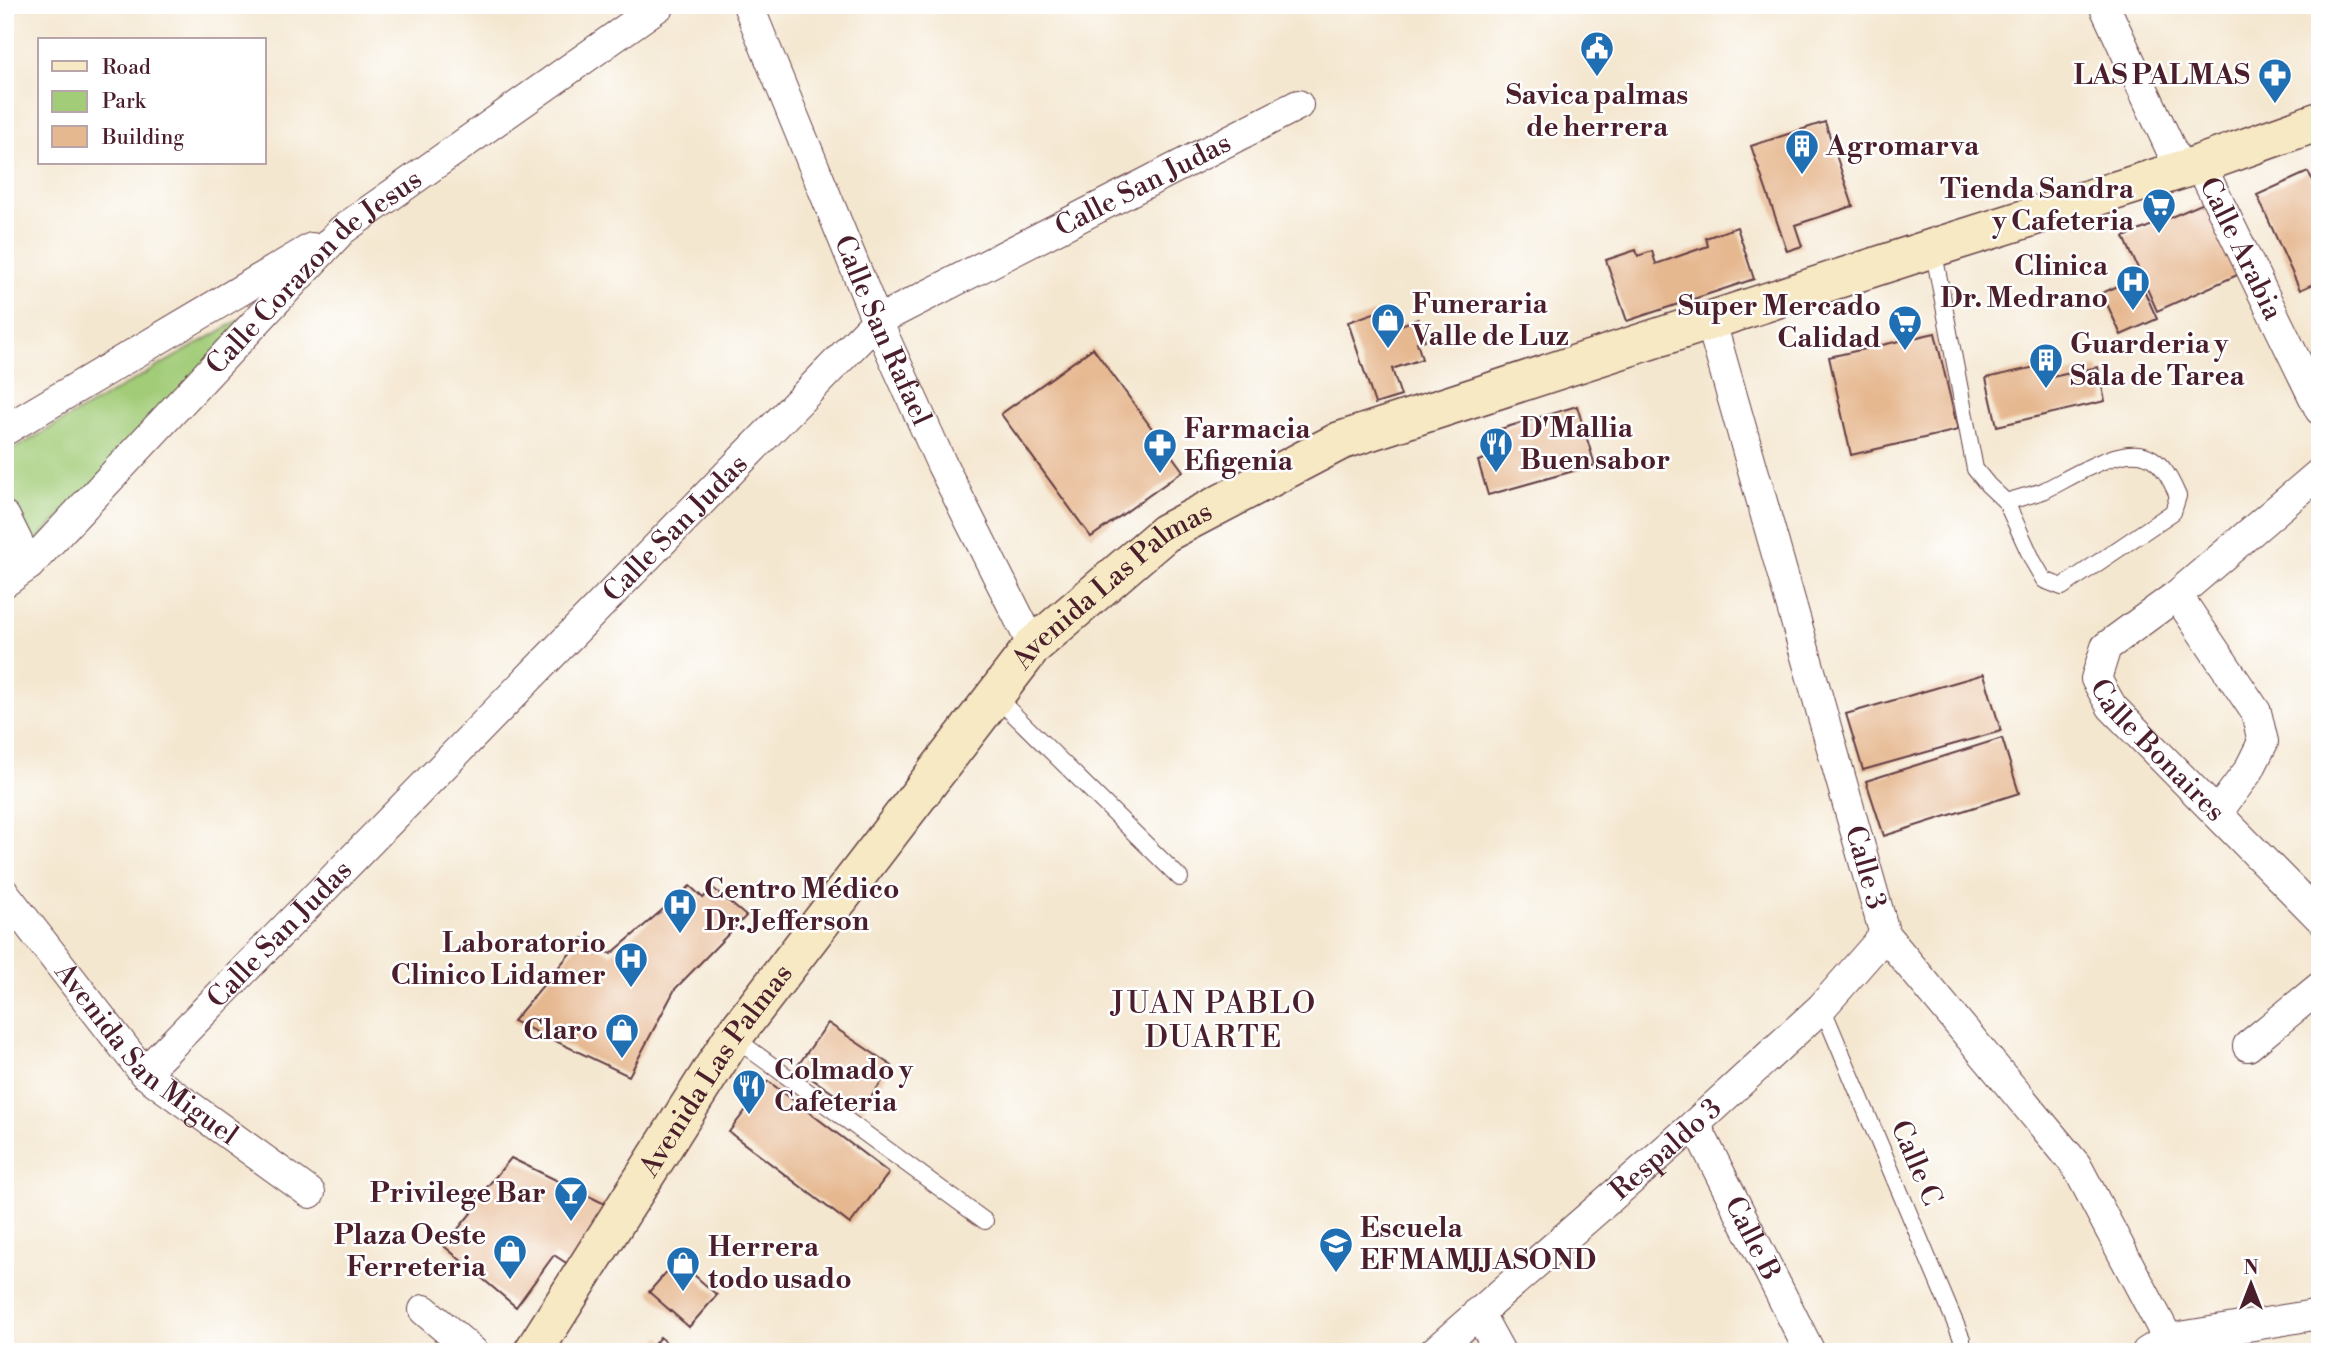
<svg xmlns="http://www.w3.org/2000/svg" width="2325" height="1357" font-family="'Libre Bodoni',serif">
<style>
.green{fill:#a2cc78;stroke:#767652;stroke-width:2}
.building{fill:#e6b890}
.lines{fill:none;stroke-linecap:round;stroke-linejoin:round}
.lane-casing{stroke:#643d44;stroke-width:18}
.street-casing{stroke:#643d44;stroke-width:32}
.secondary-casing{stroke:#643d44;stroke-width:41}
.lane{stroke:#fff;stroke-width:16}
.street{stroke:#fff;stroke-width:30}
.secondary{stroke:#f6e9c3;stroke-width:38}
.labels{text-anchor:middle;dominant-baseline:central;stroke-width:5;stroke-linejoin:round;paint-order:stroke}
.poi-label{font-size:28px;font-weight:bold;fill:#4a1f2b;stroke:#fff;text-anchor:start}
.street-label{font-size:28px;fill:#4a1f2b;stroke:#fff}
.neighbourhood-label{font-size:30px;letter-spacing:2px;fill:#4a1f2b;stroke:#fff}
</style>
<rect width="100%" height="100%" fill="#fff"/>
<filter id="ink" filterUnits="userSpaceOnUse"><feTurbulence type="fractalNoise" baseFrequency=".0143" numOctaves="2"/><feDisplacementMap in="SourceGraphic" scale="14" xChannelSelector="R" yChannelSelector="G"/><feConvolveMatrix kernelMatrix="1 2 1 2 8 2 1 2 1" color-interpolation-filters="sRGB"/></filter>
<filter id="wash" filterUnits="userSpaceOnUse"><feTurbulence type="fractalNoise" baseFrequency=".00686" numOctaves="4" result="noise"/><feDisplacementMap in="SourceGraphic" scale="28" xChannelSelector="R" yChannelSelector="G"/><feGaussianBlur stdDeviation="1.57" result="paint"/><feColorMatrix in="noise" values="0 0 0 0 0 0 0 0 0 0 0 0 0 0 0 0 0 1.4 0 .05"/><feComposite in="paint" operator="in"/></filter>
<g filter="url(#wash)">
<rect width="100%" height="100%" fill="#f4e7d0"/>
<path class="green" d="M 278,298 L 34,543 L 5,481 L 5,454 Z"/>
<g id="blocks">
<path class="building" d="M 1825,122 L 1853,206 L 1795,225 L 1802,246 L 1787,251 L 1751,146 Z
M 2308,172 L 2316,185 L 2320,184 L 2320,281 L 2300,290 L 2257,195 Z
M 2211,200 L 2244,272 L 2157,311 L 2124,237 Z
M 1737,227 L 1754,279 L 1627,321 L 1606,260 L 1636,250 L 1638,256 L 1652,251 L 1656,264 L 1708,246 L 1706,238 Z
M 2138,277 L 2157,319 L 2121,335 L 2102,293 Z
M 1388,308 L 1395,327 L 1418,319 L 1425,340 L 1417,342 L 1422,359 L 1392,369 L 1401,396 L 1375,404 L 1348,322 Z
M 1935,333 L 1958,430 L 1851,455 L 1829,357 Z
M 1093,348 L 1183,471 L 1091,537 L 1001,414 Z
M 2049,364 L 2052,377 L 2098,367 L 2105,401 L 1997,426 L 1986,378 Z
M 1577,406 L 1595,465 L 1488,495 L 1478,461 L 1504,453 L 1497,430 Z
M 1984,674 L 2001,731 L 1863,770 L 1846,714 Z
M 2002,738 L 2019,793 L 1884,836 L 1866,781 Z
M 690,886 L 703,898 L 713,888 L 746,916 L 675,989 L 629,1076 L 513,1021 L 583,938 L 611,954 Z
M 828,1023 L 892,1066 L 861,1112 L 796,1068 Z
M 768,1081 L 889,1173 L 850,1224 L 729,1132 Z
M 511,1158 L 609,1206 L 574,1268 L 554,1255 L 516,1307 L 444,1246 L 476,1207 L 473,1204 Z
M 677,1260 L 717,1295 L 689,1327 L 649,1292 Z
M 660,1337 L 678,1352 L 648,1352 Z"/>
</g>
</g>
<g filter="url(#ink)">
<use href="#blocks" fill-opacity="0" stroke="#643d44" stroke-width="2"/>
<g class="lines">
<g class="lane-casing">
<path id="lane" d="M 1933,248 L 1975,469 L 1988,485 L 2006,502 L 2033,561 L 2044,580 L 2062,587 L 2173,512 L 2178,496 C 2172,483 2164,464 2149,457 C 2121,443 2069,479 2043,491 C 2031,495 2018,498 2006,502
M 995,696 L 1180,878
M 1822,1007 L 1962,1339
M 733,1037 L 985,1221"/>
</g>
<g class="street-casing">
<g id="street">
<path id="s1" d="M 748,5 L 877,321 L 942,465 L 1033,646"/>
<path d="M 2104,5 L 2181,171"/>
<path id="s2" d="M 2200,164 L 2320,410"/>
<path id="s3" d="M 1711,322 L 1885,935 L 2076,1165 L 2168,1339"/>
<path d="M 5,430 L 312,248"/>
<path id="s4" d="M 2320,473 L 2177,595 L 2106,647 L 2096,679 L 2112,707 L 2320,918"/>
<path d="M 5,517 L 29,565"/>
<path id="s5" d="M 5,582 L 29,565 L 342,230 L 660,5"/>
<path d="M 2177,595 L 2256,712 L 2263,742 L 2249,770 L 2217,813"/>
<path id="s6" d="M 5,894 L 144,1073 L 310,1193"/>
<path d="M 2248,1046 L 2320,987"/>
<path id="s7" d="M 144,1073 L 877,321 L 1298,105"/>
<path id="s8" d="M 1695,1124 L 1810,1352"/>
<path d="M 424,1310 L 473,1352"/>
<path d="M 1478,1312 L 1500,1352"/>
<path id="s9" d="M 1434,1352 L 1695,1124 L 1822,1007 L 1885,935"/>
<path d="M 2147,1352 L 2168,1339 L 2320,1314"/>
</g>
</g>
<g class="secondary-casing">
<g id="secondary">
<path id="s10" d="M 533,1352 L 733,1037 L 1033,646 L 1165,533 L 1340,441 L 1933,248 L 2200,164 L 2320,121"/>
</g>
</g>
<use href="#lane" class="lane"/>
<use href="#street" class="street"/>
<use href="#secondary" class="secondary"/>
</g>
</g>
<defs>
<g id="civic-pin" transform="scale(1.75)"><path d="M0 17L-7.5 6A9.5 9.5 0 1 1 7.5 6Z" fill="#1f6fb2" stroke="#fff"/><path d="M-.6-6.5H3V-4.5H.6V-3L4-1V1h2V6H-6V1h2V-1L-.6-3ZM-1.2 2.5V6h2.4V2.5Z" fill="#fff"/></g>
<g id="pharmacy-pin" transform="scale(1.75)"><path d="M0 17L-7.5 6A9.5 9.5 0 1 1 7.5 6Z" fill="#1f6fb2" stroke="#fff"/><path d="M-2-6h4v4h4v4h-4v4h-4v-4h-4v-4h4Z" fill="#fff"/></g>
<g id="building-pin" transform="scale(1.75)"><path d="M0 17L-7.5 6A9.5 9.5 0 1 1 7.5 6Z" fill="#1f6fb2" stroke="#fff"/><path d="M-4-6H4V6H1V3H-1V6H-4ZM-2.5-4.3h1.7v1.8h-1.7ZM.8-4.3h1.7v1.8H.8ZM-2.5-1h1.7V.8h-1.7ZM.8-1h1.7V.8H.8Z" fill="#fff"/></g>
<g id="supermarket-pin" transform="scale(1.75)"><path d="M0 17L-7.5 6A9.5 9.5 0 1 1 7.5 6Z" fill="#1f6fb2" stroke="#fff"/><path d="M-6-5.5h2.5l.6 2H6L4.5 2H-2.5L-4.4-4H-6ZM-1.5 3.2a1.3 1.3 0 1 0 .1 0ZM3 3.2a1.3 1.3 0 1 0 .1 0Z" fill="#fff"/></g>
<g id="hospital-pin" transform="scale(1.75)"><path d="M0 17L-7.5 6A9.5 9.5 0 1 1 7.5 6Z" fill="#1f6fb2" stroke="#fff"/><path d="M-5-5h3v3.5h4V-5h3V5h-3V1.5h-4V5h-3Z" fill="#fff"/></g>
<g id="shop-pin" transform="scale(1.75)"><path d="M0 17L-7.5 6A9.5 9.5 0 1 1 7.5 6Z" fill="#1f6fb2" stroke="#fff"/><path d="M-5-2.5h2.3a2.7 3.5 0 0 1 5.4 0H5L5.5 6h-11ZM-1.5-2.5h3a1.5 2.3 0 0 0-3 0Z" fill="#fff"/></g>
<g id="restaurant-pin" transform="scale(1.75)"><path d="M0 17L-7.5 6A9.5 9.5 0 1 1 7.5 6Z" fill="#1f6fb2" stroke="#fff"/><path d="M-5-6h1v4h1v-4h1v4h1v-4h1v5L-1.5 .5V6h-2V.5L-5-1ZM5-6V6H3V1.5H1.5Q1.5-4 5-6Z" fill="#fff"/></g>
<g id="bar-pin" transform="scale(1.75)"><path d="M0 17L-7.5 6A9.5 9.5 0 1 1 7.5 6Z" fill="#1f6fb2" stroke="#fff"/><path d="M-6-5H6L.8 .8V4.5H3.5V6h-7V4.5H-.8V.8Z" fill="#fff"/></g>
<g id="school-pin" transform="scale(1.75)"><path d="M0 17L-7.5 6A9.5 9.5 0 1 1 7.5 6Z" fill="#1f6fb2" stroke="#fff"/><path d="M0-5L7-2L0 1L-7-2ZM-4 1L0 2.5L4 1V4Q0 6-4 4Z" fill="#fff"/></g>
</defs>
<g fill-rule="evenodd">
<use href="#civic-pin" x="1597" y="48"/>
<use href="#pharmacy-pin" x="2275" y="75"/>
<use href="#building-pin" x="1802" y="146"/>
<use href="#supermarket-pin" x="2159" y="205"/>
<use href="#hospital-pin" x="2133" y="282"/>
<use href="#shop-pin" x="1388" y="320"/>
<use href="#supermarket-pin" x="1905" y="322"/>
<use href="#building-pin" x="2046" y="360"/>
<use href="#restaurant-pin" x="1496" y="444"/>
<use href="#pharmacy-pin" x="1160" y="445"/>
<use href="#hospital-pin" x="680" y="905"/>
<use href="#hospital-pin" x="631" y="959"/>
<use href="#shop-pin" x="622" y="1030"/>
<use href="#restaurant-pin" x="749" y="1086"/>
<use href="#bar-pin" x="571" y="1193"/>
<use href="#school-pin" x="1336" y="1244"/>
<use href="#shop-pin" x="510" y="1251"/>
<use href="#shop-pin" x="683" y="1263"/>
</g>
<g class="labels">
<g class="poi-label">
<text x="2250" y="75" text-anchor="end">LAS PALMAS</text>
<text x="1597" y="95" text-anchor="middle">Savica palmas<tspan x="1597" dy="32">de herrera</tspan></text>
<text x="1826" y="146">Agromarva</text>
<text x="2134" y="189" text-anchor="end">Tienda Sandra<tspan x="2134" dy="32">y Cafeteria</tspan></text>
<text x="2108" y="266" text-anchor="end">Clinica<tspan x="2108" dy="32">Dr. Medrano</tspan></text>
<text x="1412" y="304">Funeraria<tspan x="1412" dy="32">Valle de Luz</tspan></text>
<text x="1881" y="306" text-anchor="end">Super Mercado<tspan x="1881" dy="32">Calidad</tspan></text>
<text x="2070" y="344">Guarderia y<tspan x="2070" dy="32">Sala de Tarea</tspan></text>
<text x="1520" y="428">D'Mallia<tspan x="1520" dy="32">Buen sabor</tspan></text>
<text x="1184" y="429">Farmacia<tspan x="1184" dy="32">Efigenia</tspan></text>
<text x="704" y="889">Centro Médico<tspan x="704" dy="32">Dr. Jefferson</tspan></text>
<text x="606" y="943" text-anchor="end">Laboratorio<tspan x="606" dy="32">Clinico Lidamer</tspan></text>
<text x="598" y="1030" text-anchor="end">Claro</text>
<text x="774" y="1070">Colmado y<tspan x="774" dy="32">Cafeteria</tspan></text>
<text x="546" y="1193" text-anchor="end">Privilege Bar</text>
<text x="1360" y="1228">Escuela<tspan x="1360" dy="32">EFMAMJJASOND</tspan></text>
<text x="486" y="1235" text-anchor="end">Plaza Oeste<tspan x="486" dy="32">Ferreteria</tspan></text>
<text x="708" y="1247">Herrera<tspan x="708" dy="32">todo usado</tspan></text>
</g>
<g class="street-label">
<text stroke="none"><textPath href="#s7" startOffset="1349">Calle San Judas</textPath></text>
<text stroke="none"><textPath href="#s2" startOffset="94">Calle Arabia</textPath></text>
<text stroke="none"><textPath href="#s5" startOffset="439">Calle Corazon de Jesus</textPath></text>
<text stroke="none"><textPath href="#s1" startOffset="352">Calle San Rafael</textPath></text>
<text stroke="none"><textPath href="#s7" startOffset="761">Calle San Judas</textPath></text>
<text stroke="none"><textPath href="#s10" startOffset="966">Avenida Las Palmas</textPath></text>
<text stroke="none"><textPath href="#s4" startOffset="404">Calle Bonaires</textPath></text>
<text stroke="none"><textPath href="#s3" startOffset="567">Calle 3</textPath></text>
<text stroke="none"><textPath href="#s7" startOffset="194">Calle San Judas</textPath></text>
<text stroke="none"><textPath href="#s6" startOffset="215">Avenida San Miguel</textPath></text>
<text stroke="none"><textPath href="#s10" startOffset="336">Avenida Las Palmas</textPath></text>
<text stroke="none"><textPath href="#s9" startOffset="308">Respaldo 3</textPath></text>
<text transform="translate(1916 1163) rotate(67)">Calle C</text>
<text stroke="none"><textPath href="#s8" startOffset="128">Calle B</textPath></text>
</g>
<g class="neighbourhood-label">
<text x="1214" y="1004">JUAN PABLO<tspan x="1214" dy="34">DUARTE</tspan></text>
</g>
</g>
<rect width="2325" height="1357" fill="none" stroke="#fff" stroke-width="28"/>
<rect x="38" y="38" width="228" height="126" fill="#ffffff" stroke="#b7a5aa" stroke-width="2"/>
<rect x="52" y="61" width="35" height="10" fill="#f6e9c3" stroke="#b7a5aa" stroke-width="2"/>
<text x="102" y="74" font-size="21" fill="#4a1f2b">Road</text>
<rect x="52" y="91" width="35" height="21" fill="#a2cc78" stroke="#b7a5aa" stroke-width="2"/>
<text x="102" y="108" font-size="21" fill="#4a1f2b">Park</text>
<rect x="52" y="126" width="35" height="21" fill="#e6b890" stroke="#b7a5aa" stroke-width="2"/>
<text x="102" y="144" font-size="21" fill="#4a1f2b">Building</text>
<g transform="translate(2251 1284)" stroke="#ffffff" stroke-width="5" paint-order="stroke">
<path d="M0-5L12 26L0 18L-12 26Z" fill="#4a1f2b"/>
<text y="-10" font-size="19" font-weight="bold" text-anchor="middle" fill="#4a1f2b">N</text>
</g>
</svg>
